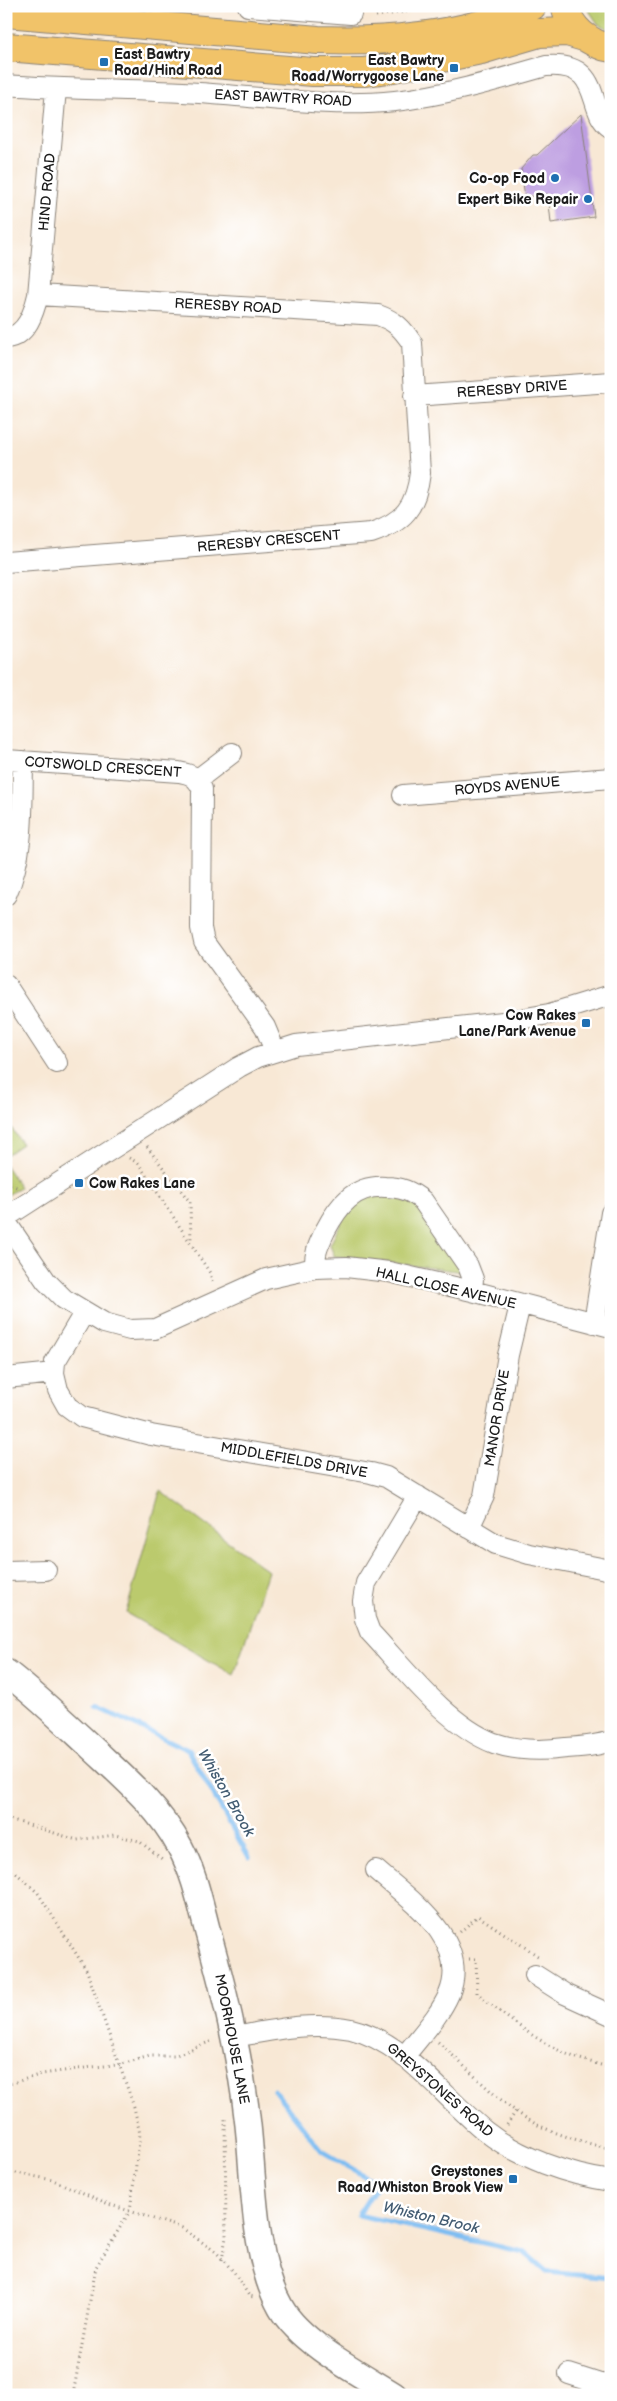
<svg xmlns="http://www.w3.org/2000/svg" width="617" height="2401" font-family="'Balsamiq Sans',sans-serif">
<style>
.green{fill:#bbca6d;stroke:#6c7344}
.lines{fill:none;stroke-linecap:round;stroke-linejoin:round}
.stream{stroke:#7ebdf2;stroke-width:5}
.building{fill:#bd9ee1}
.minor-casing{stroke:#8a8278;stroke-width:22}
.tertiary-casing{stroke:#8a8278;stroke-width:28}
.primary-casing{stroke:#8a8278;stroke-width:30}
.path{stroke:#8a8278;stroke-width:3;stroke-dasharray:1 4;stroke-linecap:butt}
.minor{stroke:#fff;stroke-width:20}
.tertiary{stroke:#fff;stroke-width:25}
.primary{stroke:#f1c369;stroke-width:28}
.poi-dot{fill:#1f6fb2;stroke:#fff;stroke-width:2}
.labels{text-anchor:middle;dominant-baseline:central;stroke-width:5;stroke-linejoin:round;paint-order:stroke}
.poi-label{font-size:14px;font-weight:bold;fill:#1c1c1c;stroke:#fff;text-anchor:end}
.street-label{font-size:14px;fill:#1c1c1c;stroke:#fff}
.water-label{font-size:15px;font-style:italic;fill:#435c72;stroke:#fff}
</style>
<rect width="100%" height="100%" fill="#fff"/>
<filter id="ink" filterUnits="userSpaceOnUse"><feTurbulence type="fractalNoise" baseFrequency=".02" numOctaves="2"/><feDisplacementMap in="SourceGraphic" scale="10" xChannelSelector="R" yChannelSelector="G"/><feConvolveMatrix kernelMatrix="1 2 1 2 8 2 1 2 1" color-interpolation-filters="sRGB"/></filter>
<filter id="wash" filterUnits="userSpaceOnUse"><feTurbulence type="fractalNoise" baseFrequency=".0096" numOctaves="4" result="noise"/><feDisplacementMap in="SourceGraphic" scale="20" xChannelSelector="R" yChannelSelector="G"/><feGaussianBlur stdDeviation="1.12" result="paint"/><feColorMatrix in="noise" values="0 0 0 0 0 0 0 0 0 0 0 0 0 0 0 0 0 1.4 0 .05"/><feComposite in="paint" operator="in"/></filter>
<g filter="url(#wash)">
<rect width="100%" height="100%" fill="#f8e8d5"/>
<path class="green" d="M 586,6 L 611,6 L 611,30 L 598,24 Z
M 6,1120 L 22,1144 L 6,1155 Z
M 6,1166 L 20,1187 L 6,1196 Z
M 381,1192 L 416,1205 L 464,1272 L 334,1256 L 330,1245 L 349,1206 Z
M 160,1491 L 268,1571 L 234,1675 L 126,1613 Z"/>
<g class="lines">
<path class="stream" d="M 6,1694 L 10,1696
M 97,1707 L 188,1750 L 249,1857
M 274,2090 L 322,2151 L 378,2184 L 358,2215 L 524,2252 L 547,2272 L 611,2278"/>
</g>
<g id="blocks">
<path class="building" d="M 581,114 L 594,217 L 551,223 L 548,194 L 525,197 L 521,169 L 533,155 L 537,155 Z"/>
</g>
</g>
<g filter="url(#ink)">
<use href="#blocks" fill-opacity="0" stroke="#8a8278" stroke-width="1"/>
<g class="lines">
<g class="minor-casing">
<path id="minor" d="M 248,6 L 351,14
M 6,85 C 70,90 135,89 199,93 C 264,97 330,108 395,101 C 446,95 497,80 546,66 C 605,61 585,112 611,128
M 6,338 C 27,336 34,312 38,295 L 56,89
M 414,396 L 611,382
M 6,562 L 371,533 C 404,522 416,507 420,473 L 412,343 C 402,328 395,321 378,315 L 38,295
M 6,760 L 179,772 C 191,774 197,777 202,789 L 201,928 L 204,942 L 265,1027 L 275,1051
M 198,779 L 232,753
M 403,795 L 611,778
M 6,895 C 25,853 22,806 23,761
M 6,985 L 57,1063
M 6,1217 L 239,1067 L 258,1057 L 296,1045 L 503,1022 L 549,1014 L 611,995
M 6,1222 L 46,1281 L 64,1299 L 104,1323 L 130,1330 L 155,1329 L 266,1279 L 315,1268 L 346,1267 L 389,1272 L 472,1291 L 611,1327
M 315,1268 C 314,1253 319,1244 325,1231 C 338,1206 354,1185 385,1187 C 401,1187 411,1191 423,1201 L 468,1266 L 473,1279 L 472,1291
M 84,1313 L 55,1362 L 54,1373 L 58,1390 L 67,1406 L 82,1417 L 151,1435 L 371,1473 L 386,1477 L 496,1544 L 529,1554 L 611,1570
M 594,1323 L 611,1213
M 6,1378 L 54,1373
M 418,1496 L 366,1583 L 363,1601 L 365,1619 L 370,1632 C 405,1669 447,1725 494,1743 C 517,1751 543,1751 566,1748 C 581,1747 596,1746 611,1741
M 469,1528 L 484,1496 L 508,1355 L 520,1305
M 6,1571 L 46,1570
M 376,1870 C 410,1900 471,1941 449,1994 C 439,2017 419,2037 404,2057
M 535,1975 L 565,1994 L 611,2015
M 235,2037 C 273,2030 311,2021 351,2029 C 404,2041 444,2098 485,2131 C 519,2158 569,2175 611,2181
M 569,2374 L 603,2385 L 611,2383"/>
</g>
<g class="tertiary-casing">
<path id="tertiary" d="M 6,1672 C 36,1695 63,1721 91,1747 C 123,1777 159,1807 180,1847 C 194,1873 200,1902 207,1929 C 225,1993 241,2059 248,2125 C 254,2180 253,2259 281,2308 C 301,2343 359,2373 394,2395"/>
</g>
<g class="primary-casing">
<path id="primary" d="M 566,6 C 567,27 591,45 611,48
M 6,13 L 318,40 C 374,42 427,39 482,24 C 499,19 517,15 532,6
M 6,47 L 313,72 L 364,72 L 388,69 L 481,50 L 539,33 L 567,32 L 587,38"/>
</g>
<path class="path" d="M 376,16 L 447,6
M 147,1147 L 190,1202 L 191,1241
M 129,1158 L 138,1163 L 210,1273 L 213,1284
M 6,1183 L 19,1188
M 6,1818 L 77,1840 L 115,1835 L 139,1841 L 162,1859
M 6,1871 L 16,1873 L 38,1893 L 87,1971 L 134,2107 L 140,2134 L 130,2211 L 96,2267 L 73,2395
M 460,1932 L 478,1916 L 538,1956
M 469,1959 L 476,1959 L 477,1993 C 506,2017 538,2043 574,2057 C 586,2061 598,2064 611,2068
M 438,2042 C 470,2070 501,2106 538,2125 C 561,2136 586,2143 611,2149
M 6,2085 L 42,2074 L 92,2067 L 118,2065 L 150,2056 L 174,2056 L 214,2040
M 507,2125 L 516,2111
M 6,2171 L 53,2180 L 111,2205 L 182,2228 L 216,2252 L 234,2272 L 249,2296 L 254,2297
M 222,2260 L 226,2237 L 225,2118"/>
<use href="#minor" class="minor"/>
<use href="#tertiary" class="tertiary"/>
<use href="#primary" class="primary"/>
</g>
</g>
<g class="poi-dot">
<rect x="99" y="57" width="10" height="10" rx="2.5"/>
<rect x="449" y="63" width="10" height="10" rx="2.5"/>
<circle cx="555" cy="178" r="5"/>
<circle cx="588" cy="199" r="5"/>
<rect x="581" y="1018" width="10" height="10" rx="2.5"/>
<rect x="74" y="1178" width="10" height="10" rx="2.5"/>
<rect x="508" y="2174" width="10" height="10" rx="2.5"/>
</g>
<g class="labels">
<g class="poi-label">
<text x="114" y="54" text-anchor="start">East Bawtry<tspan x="114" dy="16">Road/Hind Road</tspan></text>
<text x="444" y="60">East Bawtry<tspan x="444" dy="16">Road/Worrygoose Lane</tspan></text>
<text x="545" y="178">Co-op Food</text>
<text x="578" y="199">Expert Bike Repair</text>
<text x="576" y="1015">Cow Rakes<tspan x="576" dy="16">Lane/Park Avenue</tspan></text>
<text x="89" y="1183" text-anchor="start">Cow Rakes Lane</text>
<text x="503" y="2171">Greystones<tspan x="503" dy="16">Road/Whiston Brook View</tspan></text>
</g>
<g class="street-label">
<text transform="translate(283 98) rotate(3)">EAST BAWTRY ROAD</text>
<text transform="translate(47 192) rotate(-85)">HIND ROAD</text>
<text transform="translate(228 306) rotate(3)">RERESBY ROAD</text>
<text transform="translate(512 389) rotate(-4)">RERESBY DRIVE</text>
<text transform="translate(269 541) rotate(-5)">RERESBY CRESCENT</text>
<text transform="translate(103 767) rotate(4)">COTSWOLD CRESCENT</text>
<text transform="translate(507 786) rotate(-5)">ROYDS AVENUE</text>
<text transform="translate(446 1288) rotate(13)">HALL CLOSE AVENUE</text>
<text transform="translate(497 1418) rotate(-81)">MANOR DRIVE</text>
<text transform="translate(294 1460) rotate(10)">MIDDLEFIELDS DRIVE</text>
<text transform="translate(232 2039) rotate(79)">MOORHOUSE LANE</text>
<text transform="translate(440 2090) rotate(41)">GREYSTONES ROAD</text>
</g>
<g class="water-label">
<text transform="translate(226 1793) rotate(60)">Whiston Brook</text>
<text transform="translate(431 2218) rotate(13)">Whiston Brook</text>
</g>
</g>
<rect width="617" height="2401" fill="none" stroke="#fff" stroke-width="25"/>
</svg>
